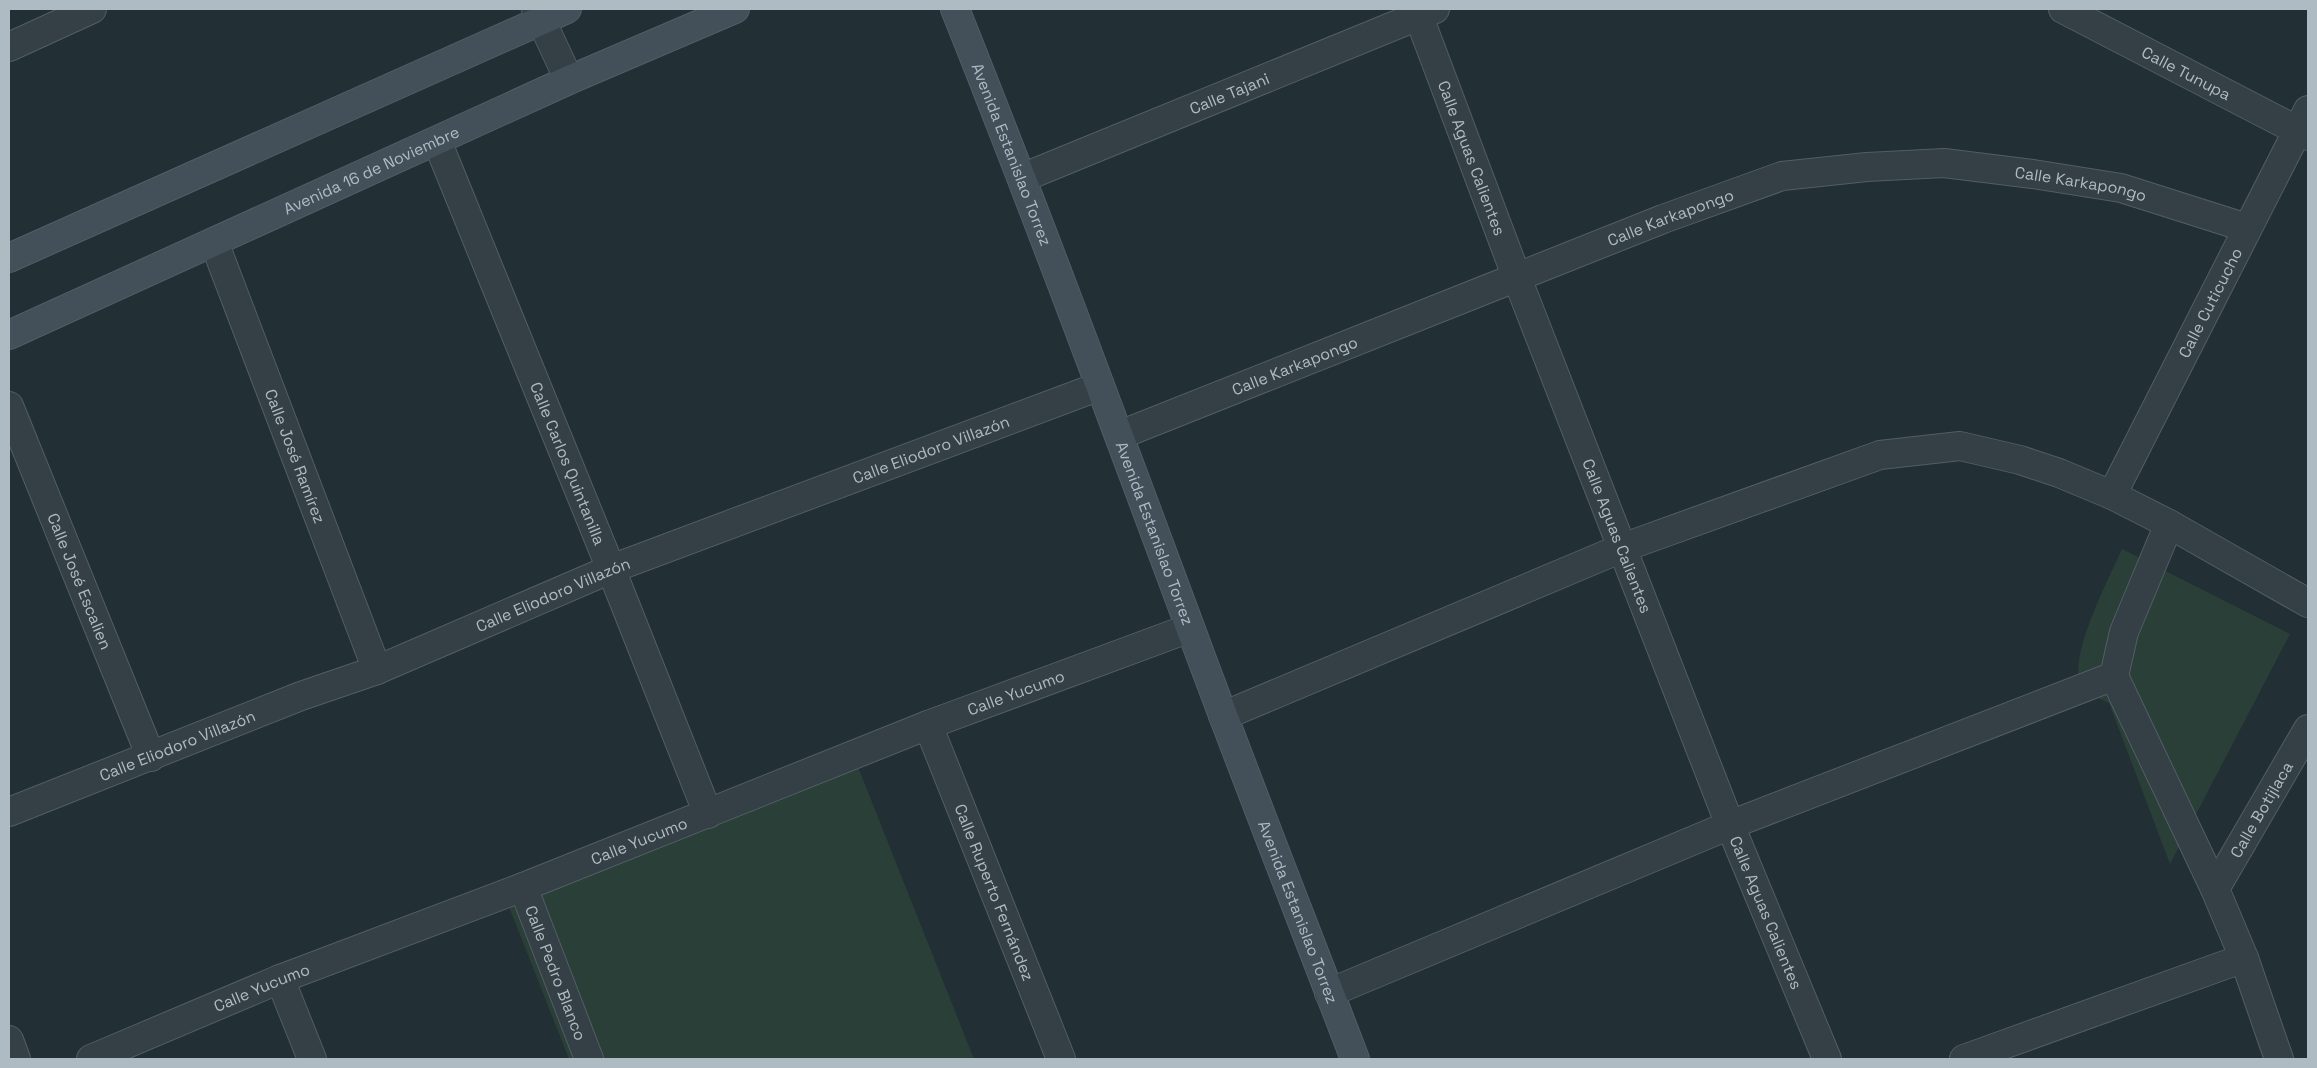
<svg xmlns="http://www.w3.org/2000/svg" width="2317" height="1068" font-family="'Space Grotesk',sans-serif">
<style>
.green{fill:#2b3f39}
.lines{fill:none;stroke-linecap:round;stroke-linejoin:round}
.street-casing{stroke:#525e64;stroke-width:30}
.secondary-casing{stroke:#525e64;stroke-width:30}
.street{stroke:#354046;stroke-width:28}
.secondary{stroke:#435059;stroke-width:28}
.labels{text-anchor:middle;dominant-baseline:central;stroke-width:5;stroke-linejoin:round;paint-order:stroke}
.street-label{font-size:16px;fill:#afbbc3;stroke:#1b252a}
</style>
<rect width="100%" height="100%" fill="#222f35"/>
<path class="green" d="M 2122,549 L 2290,634 L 2170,864 L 2109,703 C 2099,698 2087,694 2081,684 C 2067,658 2110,576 2122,549 Z
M 858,767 L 974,1059 L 569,1059 L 507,902 Z"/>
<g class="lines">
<g class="street-casing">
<g id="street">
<path d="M 536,9 L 569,80"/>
<path id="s1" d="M 1416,9 L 1517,278 L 1730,825 L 1827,1059"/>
<path id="s2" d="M 2063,9 L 2308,136"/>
<path d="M 9,47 L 92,9"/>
<path id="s3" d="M 437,141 L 611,569 L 708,814"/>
<path id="s4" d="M 1022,178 L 1435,9"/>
<path id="s5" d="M 214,242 L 377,670"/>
<path id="s6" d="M 9,406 L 151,757"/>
<path id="s7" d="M 1120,435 L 1663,219 L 1782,176 L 1867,167 L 1944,163 L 2033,174 L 2121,188 L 2247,228"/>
<path id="s8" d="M 2112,495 L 2308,110"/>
<path d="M 2169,524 L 2124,632 L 2114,676 L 2215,889 L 2244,958 L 2279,1059"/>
<path d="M 1223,716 L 1622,548 L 1880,455 L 1960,446 L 2020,460 L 2059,473 L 2112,495 L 2169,524 L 2308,603"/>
<path id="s9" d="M 928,725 L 1061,1059"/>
<path id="s10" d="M 9,812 L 301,696 L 377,670 L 611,569 L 1100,386"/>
<path id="s11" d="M 523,887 L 589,1059"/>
<path id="s12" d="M 2215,889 L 2308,729"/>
<path d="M 280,979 L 312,1059"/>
<path d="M 1329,993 L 1730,825 L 2114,676"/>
<path d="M 9,1040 L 16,1059"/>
<path id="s13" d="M 91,1059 L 280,979 L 523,887 L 928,725 L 1190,628"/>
<path d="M 1964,1059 L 2244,958"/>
</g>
</g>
<g class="secondary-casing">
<g id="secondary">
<path id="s14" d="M 955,9 C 1037,214 1113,420 1190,627 C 1243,771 1300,915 1355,1059"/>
<path d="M 9,258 L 567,9"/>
<path id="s15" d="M 9,335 L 569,80 L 735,9"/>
</g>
</g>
<use href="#street" class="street"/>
<use href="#secondary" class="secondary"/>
</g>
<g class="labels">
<g class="street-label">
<text stroke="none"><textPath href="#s2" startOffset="139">Calle Tunupa</textPath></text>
<text stroke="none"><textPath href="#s4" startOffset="224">Calle Tajani</textPath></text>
<text stroke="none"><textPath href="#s14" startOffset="156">Avenida Estanislao Torrez</textPath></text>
<text stroke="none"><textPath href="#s1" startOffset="159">Calle Aguas Calientes</textPath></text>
<text stroke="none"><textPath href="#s15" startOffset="398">Avenida 16 de Noviembre</textPath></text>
<text stroke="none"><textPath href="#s7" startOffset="1012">Calle Karkapongo</textPath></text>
<text stroke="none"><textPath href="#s7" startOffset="592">Calle Karkapongo</textPath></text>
<text stroke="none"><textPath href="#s8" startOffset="216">Calle Cuticucho</textPath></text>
<text stroke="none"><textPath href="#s7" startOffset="188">Calle Karkapongo</textPath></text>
<text stroke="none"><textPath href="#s10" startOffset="991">Calle Eliodoro Villazón</textPath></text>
<text stroke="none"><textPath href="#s5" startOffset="229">Calle José Ramírez</textPath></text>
<text stroke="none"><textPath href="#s3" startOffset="348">Calle Carlos Quintanilla</textPath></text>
<text stroke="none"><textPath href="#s14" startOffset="561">Avenida Estanislao Torrez</textPath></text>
<text stroke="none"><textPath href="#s1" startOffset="564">Calle Aguas Calientes</textPath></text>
<text stroke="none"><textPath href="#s6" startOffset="189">Calle José Escalien</textPath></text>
<text stroke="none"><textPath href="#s10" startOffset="586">Calle Eliodoro Villazón</textPath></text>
<text stroke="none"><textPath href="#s13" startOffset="995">Calle Yucumo</textPath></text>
<text stroke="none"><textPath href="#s10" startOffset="181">Calle Eliodoro Villazón</textPath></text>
<text stroke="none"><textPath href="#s12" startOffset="92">Calle Botijlaca</textPath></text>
<text stroke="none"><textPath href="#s13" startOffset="590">Calle Yucumo</textPath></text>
<text stroke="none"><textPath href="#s9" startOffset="180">Calle Ruperto Fernández</textPath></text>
<text stroke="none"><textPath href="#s1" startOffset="969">Calle Aguas Calientes</textPath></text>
<text stroke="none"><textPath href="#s14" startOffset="966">Avenida Estanislao Torrez</textPath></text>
<text stroke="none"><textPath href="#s11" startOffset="92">Calle Pedro Blanco</textPath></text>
<text stroke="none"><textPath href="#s13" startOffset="185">Calle Yucumo</textPath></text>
</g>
</g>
<rect width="2317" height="1068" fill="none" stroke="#afbbc3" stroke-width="20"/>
</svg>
